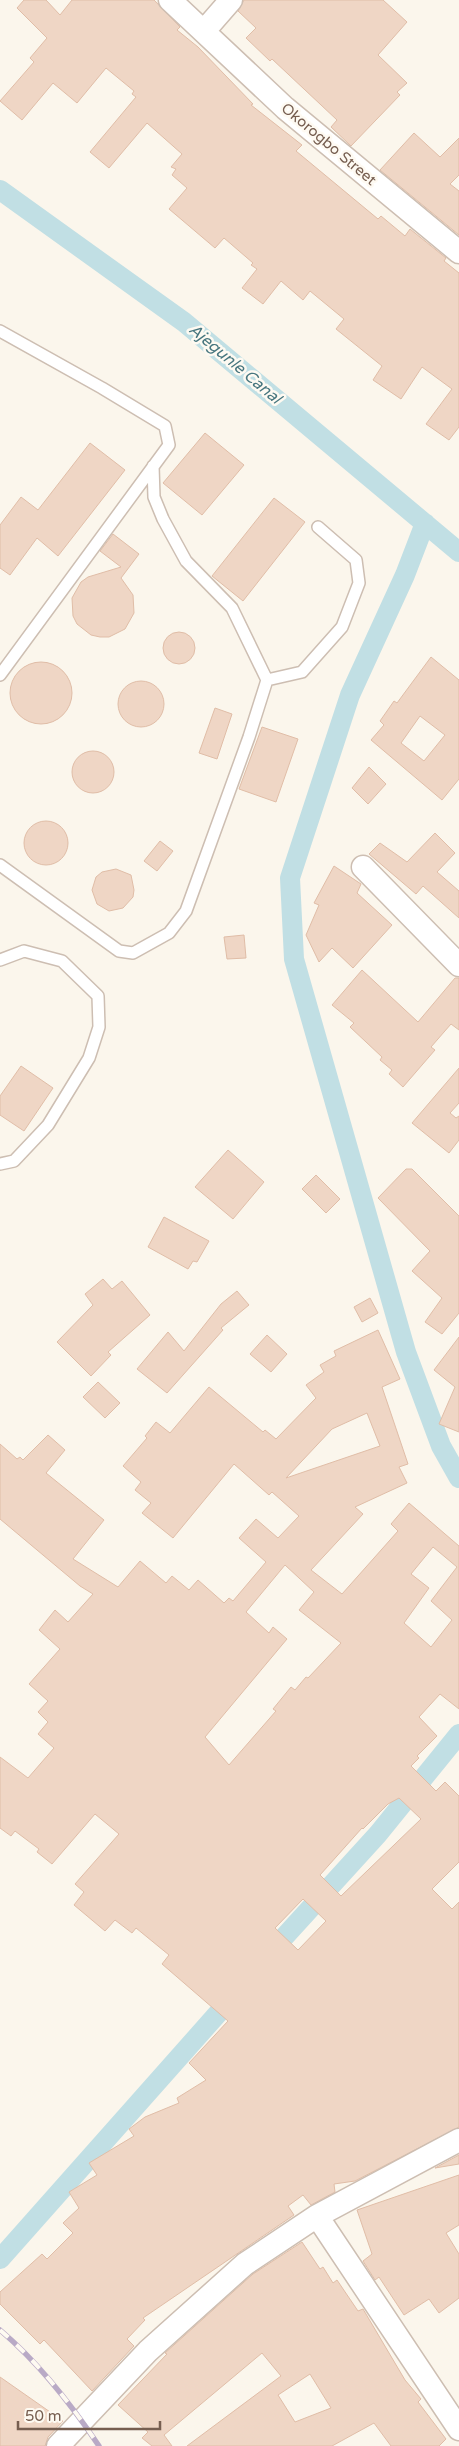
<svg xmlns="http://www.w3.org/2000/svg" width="459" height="2446" font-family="'Varela Round',sans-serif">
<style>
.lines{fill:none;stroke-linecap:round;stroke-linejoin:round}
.canal{stroke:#c1dfe4;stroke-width:20}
.building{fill:#efd6c5;stroke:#e0bda7;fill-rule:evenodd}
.service-casing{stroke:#cdbeb2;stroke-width:14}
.minor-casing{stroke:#cdbeb2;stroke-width:25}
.service{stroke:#fff;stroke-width:11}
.minor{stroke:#fff;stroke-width:22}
.rail-casing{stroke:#b9aac6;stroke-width:5.5}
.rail{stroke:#fefaf2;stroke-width:4;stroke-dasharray:11;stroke-linecap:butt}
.labels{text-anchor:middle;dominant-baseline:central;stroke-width:5;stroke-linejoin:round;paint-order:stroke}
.street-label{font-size:15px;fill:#765e50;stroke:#fefaf2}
.water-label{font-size:16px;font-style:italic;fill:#47767f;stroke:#fefaf2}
</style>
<rect width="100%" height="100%" fill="#fbf6ec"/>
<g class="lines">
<path class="canal" d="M 0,190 L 184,322 L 459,552
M 425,523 L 405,575 L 350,695 L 290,878 L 294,959 L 406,1352 L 441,1446 L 459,1478
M 266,1957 L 378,1834 L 459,1734
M 0,2259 L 236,1993"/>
</g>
<path class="building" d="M 24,0 L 46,0 L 60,15 L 72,0 L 154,0 L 180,27 L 177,30 L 198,47 L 253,104 L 251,105 L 302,145 L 296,151 L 378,219 L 381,216 L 405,236 L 410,229 L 446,258 L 444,261 L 459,273 L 459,427 L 449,440 L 426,424 L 452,389 L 422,367 L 401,399 L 373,380 L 382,366 L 336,329 L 344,319 L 310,291 L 303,300 L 281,281 L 263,304 L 242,288 L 257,269 L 251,265 L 253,263 L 224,238 L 215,248 L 169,209 L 187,188 L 172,175 L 176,169 L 171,167 L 182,154 L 147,123 L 109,168 L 90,152 L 136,97 L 132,94 L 134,91 L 106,68 L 77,103 L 53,83 L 22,120 L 0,101 L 34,62 L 30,58 L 47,38 L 17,8 Z
M 244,0 L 383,0 L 407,22 L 378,55 L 407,83 L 397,92 L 400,95 L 351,146 L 331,127 L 337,120 L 272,59 L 270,61 L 246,38 L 256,28 L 238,11 Z
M 414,133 L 440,157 L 459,138 L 459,175 L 450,184 L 459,191 L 459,235 L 380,170 Z
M 205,433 L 244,465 L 202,515 L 163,483 Z
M 90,443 L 125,470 L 58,556 L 37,538 L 10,575 L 0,568 L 0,525 L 21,497 L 38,510 Z
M 274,498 L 305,522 L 243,601 L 212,576 Z
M 113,534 L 139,554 L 121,578 L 133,595 L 134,613 L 125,629 L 109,637 L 100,637 L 91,635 L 77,624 L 73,616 L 72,598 L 81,582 L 88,577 L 121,567 L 100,551 Z
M163 648a16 16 0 1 1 32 0a16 16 0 1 1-32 0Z
M 431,657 L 459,680 L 459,779 L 442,800 L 371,740 L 384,725 L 380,721 L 394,701 L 397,703 ZM 420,716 L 445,735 L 424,761 L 401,743 Z
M10 693a31 31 0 1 1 62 0a31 31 0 1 1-62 0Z
M118 704a23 23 0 1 1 46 0a23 23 0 1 1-46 0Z
M 215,708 L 232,714 L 217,759 L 199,753 Z
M 262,727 L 298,739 L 276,802 L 239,789 Z
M72 772a21 21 0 1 1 42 0a21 21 0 1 1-42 0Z
M 369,767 L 386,784 L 368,804 L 352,788 Z
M24 843a22 22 0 1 1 44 0a22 22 0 1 1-44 0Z
M 435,833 L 455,853 L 437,872 L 459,891 L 459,918 L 423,886 L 416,894 L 369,854 L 380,843 L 407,862 Z
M 160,841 L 173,851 L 157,871 L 144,861 Z
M 334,866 L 361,884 L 357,893 L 392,925 L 353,968 L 332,948 L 319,962 L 306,935 L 319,905 L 314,903 Z
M 116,869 L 131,875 L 134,890 L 133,897 L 123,908 L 109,911 L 97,904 L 92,890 L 96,877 L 102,872 Z
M 244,935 L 246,958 L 227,959 L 224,937 Z
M 362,970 L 418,1022 L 455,978 L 459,978 L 459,1030 L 451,1024 L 431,1047 L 435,1050 L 403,1087 L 389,1074 L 392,1070 L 380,1060 L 382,1057 L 350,1027 L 354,1023 L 332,1005 Z
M 21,1066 L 53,1088 L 24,1131 L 0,1115 L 0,1096 Z
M 459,1068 L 459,1103 L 450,1113 L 456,1118 L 459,1116 L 459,1140 L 449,1153 L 412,1123 Z
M 228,1150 L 264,1182 L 233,1219 L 195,1187 Z
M 406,1169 L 412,1169 L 459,1216 L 459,1313 L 442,1334 L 425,1322 L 442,1298 L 412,1271 L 430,1251 L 378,1198 Z
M 316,1175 L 340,1199 L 326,1213 L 302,1189 Z
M 164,1217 L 209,1241 L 197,1262 L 193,1261 L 188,1269 L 148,1247 Z
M 103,1279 L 112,1289 L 122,1281 L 150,1315 L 108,1352 L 111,1355 L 91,1376 L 57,1342 L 93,1305 L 85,1294 Z
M 237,1291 L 249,1305 L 221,1328 L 223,1330 L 167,1393 L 137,1369 L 168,1332 L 184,1351 L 221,1304 Z
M 370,1298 L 378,1313 L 362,1322 L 354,1307 Z
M 378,1330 L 400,1379 L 382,1387 L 408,1464 L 399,1467 L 407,1483 L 355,1507 L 363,1514 L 311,1570 L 342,1594 L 398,1531 L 391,1524 L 409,1503 L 459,1546 L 459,1709 L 440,1694 L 419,1717 L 437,1736 L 417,1756 L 419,1758 L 411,1766 L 436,1791 L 445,1782 L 459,1796 L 459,1862 L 432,1889 L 452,1909 L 459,1902 L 459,2127 L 355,2181 L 334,2184 L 335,2192 L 311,2205 L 303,2195 L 288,2206 L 294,2215 L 143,2318 L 145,2320 L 127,2339 L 134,2346 L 92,2391 L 44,2340 L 40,2344 L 0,2304 L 0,2292 L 42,2254 L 47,2259 L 73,2233 L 63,2223 L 79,2208 L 69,2192 L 97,2175 L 89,2163 L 134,2136 L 129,2129 L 145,2117 L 179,2103 L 177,2098 L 206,2080 L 189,2063 L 228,2021 L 162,1964 L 169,1955 L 136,1928 L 132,1933 L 115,1920 L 105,1931 L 74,1905 L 84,1892 L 75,1884 L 119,1834 L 95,1814 L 52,1864 L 37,1852 L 39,1849 L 15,1831 L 11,1836 L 0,1828 L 0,1757 L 28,1778 L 54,1748 L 38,1734 L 48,1722 L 38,1712 L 48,1701 L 29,1684 L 60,1649 L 39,1630 L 55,1610 L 68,1622 L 93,1594 L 80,1586 L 0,1519 L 0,1444 L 17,1459 L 20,1457 L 23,1460 L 48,1435 L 65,1450 L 46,1473 L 104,1520 L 73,1559 L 118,1587 L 140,1561 L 166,1583 L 172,1576 L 189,1590 L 198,1580 L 224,1603 L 229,1598 L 233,1601 L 266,1562 L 239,1538 L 256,1519 L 278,1538 L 299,1516 L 272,1492 L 269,1495 L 234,1464 L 173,1538 L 142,1513 L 151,1503 L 135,1490 L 141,1482 L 123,1466 L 147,1438 L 145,1436 L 156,1422 L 170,1433 L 209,1387 L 263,1432 L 265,1430 L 276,1439 L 316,1398 L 306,1385 L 324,1372 L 320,1365 L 336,1356 L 334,1351 ZM 367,1413 L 380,1446 L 286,1478 L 332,1429 ZM 433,1547 L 457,1567 L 431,1601 L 452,1620 L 431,1647 L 404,1623 L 429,1588 L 411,1574 ZM 285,1565 L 314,1592 L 299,1610 L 341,1643 L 308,1678 L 306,1677 L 295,1690 L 291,1687 L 273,1709 L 276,1711 L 229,1765 L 205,1737 L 287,1639 L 273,1627 L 269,1633 L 246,1612 ZM 399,1798 L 421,1819 L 341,1896 L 320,1875 L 362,1828 L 363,1829 L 388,1804 ZM 303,1899 L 326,1921 L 298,1950 L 275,1928 Z
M 267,1335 L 287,1354 L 271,1372 L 250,1354 Z
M 459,1337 L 459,1432 L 439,1424 L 455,1387 L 434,1370 Z
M 98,1382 L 120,1403 L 105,1418 L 83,1397 Z
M 459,2155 L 459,2164 L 435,2168 Z
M 459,2175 L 459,2225 L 446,2233 L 459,2254 L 459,2298 L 439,2313 L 429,2299 L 404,2315 L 379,2277 L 375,2280 L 363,2261 L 372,2254 L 357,2210 Z
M 302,2242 L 320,2269 L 323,2267 L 333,2283 L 337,2280 L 358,2311 L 363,2309 L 405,2380 L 421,2399 L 418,2402 L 446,2439 L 439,2446 L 391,2446 L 374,2423 L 332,2446 L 187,2446 L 281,2376 L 262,2353 L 164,2435 L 172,2446 L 152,2446 L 142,2438 L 148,2432 L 118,2405 L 167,2354 L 165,2353 L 253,2274 ZM 310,2374 L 331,2408 L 295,2422 L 278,2395 Z
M 0,2377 L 63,2421 L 48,2437 L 45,2446 L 0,2446 Z"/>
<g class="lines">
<g class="service-casing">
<path id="service" d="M 0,331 L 102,388 L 165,426 L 169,445 L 0,675
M 267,680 L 302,672 L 342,627 L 359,583 L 356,560 L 318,527
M 0,865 L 119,951 L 133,953 L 169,933 L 186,911 L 249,737 L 267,680 L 232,608 L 186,561 L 163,519 L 154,497 L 153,466
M 0,960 L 24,951 L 62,961 L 98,996 L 99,1027 L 89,1058 L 48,1125 L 14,1161 L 0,1164"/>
</g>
<g class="minor-casing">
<path id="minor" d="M 170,0 L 285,108 L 459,252
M 204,31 L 231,0
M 363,867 L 459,965
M 317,2216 L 459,2429
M 58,2446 L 148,2351 L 245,2264 L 317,2216 L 459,2140"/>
</g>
<use href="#service" class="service"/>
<use href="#minor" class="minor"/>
<g class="rail-casing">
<path id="rail" d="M 0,2330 C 39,2363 71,2404 99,2446"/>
</g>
<use href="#rail" class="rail"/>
</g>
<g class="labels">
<g class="street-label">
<text transform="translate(329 144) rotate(40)">Okorogbo Street</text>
</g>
<g class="water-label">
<text transform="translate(235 364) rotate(40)">Ajegunle Canal</text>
</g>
</g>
<path d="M18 2421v8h142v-8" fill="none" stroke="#765e50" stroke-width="2.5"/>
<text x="25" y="2421" font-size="15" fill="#765e50" stroke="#fefaf2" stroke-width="4" paint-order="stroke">50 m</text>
</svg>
